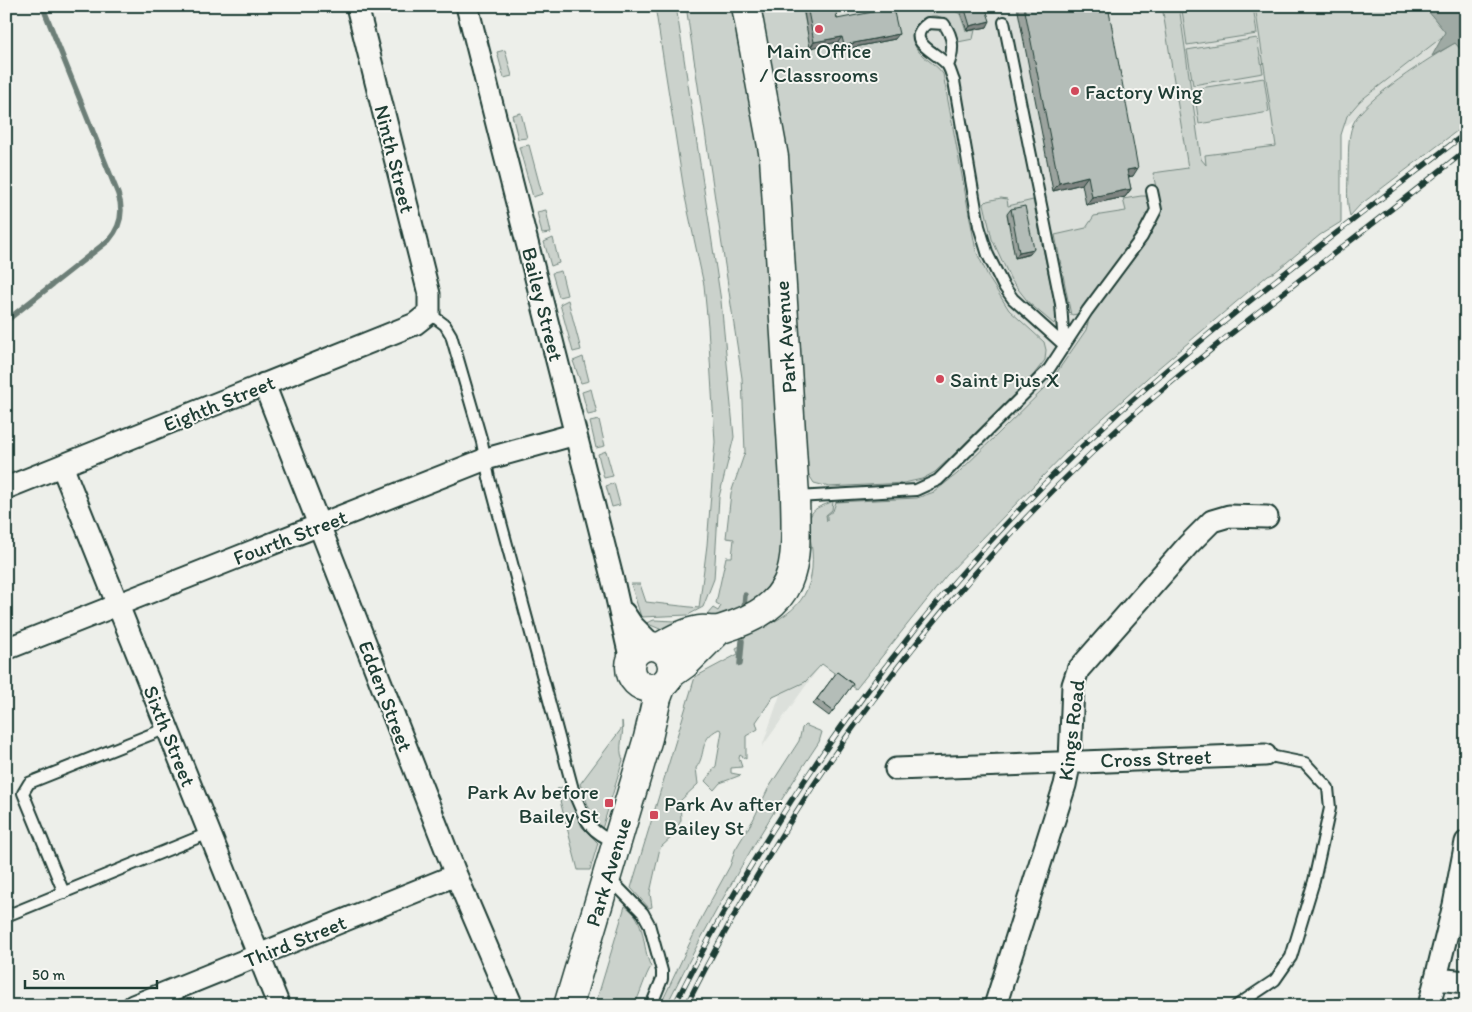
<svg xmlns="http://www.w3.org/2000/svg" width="1472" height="1012" font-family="Itim,sans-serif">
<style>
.built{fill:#dce0db}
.green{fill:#cbd2cc;stroke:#758880}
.water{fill:#9faaa4;stroke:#6c7e77}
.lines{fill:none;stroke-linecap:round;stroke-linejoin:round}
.stream{stroke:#6c7e77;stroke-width:5.5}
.service-casing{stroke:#1f3d34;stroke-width:14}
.minor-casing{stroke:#1f3d34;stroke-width:25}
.secondary-casing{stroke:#1f3d34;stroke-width:31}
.service{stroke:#f6f6f2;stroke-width:10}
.minor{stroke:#f6f6f2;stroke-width:21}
.secondary{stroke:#f6f6f2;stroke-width:28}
.rail-casing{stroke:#1f3d34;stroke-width:5.5}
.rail{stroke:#f6f6f2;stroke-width:4;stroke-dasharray:11;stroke-linecap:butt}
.wall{fill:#9ba39e;stroke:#1f3d34}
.shaded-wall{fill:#7e8481;stroke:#1f3d34}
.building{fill:#b4bdb8;stroke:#1f3d34}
.poi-dot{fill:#d1495b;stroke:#f6f6f2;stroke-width:2}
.labels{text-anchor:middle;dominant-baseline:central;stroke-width:4;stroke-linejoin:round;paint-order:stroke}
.poi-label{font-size:21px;fill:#1f3d34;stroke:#f6f6f2;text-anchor:start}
.street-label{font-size:21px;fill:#1f3d34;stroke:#f6f6f2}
</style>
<rect width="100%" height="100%" fill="#edefea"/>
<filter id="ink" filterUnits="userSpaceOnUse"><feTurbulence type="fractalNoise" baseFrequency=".02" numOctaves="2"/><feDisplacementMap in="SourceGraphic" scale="10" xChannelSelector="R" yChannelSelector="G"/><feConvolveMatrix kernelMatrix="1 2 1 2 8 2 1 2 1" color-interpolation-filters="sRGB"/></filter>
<g filter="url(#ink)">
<path class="built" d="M 777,6 L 1466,6 L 1466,33 L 1330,138 L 850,624 L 762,747 L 806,619 L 832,569 L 800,122 Z"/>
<path class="green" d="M 655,6 L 676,6 L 721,301 L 734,437 L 719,497 L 714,579 L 703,607 L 688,615 L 641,617 L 631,584 L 640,584 L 646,602 L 699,608 L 707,545 L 715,442 L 708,326 L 704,285 L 685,197 Z
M 686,6 L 733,6 L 758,133 L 782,467 L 781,558 L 774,576 L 764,592 L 748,605 L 701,622 L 713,608 L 718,611 L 721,606 L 716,603 L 726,557 L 732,557 L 734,539 L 726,538 L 731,493 L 745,452 L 742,378 Z
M 756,6 L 802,6 L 811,47 L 888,11 L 914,6 L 947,6 L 960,14 L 966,31 L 975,30 L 973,39 L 958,42 C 951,0 905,15 914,43 C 918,57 935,62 943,74 L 976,251 L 990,280 L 1009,310 L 1044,342 L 1046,350 L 1045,360 L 1031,378 L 952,456 L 935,472 L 922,479 L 904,483 L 829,487 L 814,483 L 807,472 Z
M 1162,6 L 1179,6 L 1201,159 L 1206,165 L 1205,155 L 1276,146 L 1255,6 L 1424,6 L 1444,29 L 1446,34 L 1360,101 L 1347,116 L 1341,135 L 1341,222 L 1320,235 L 1275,272 L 1268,275 L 1156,370 L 1072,446 L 946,576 L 856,689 L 822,664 L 805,682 L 773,697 L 756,722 L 758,729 L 746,736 L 746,759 L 740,755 L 739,758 L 742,767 L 731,768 L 731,773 L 741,775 L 720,783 L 714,790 L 705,781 L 716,766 L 722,731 L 719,729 C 698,739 707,754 696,768 L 698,784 L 680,801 L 681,820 L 674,835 L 660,848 L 650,893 L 652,907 L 649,908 L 631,888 L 695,677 L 738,654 L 736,648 L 742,645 L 745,635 C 788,617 816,603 812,550 C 811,540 806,525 811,515 C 815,506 824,506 833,501 L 832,510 L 826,515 L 827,521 L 827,515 L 833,511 L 836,502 L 917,498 L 934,492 L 957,474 L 1048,385 L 1086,330 L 1090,315 L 1146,241 L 1160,207 L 1153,173 L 1188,168 Z
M 1207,6 L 1253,6 L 1257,34 L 1187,45 L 1182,10 Z
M 1257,38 L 1263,73 L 1193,85 L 1187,50 Z
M 1455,43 L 1466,55 L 1466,124 L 1360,205 L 1350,216 C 1346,202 1348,185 1348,170 C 1349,155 1347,139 1353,124 C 1362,100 1431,57 1455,43 Z
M 505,50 L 512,76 L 504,78 L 497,52 Z
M 1264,78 L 1269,112 L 1199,124 L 1194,89 Z
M 521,113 L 527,138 L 518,139 L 512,115 Z
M 529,145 L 542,194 L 533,197 L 519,147 Z
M 1141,196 L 1146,196 L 1150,210 L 1135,240 L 1078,314 L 1071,315 L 1055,235 L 1086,228 L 1094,216 L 1126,211 L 1123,199 Z
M 1001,198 L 1007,199 L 1008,206 L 1033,200 L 1056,310 L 1056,319 L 1054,324 L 1029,303 L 1011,280 L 992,239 L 984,204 L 987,201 Z
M 546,210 L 551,233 L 542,234 L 537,212 Z
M 553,238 L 559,263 L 551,266 L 544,242 Z
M 561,271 L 567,295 L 559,297 L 552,273 Z
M 568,300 L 581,350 L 573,352 L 560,304 Z
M 583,357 L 589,381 L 581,383 L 573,361 Z
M 591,389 L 597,413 L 588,415 L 582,392 Z
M 599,420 L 605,446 L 596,448 L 590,422 Z
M 606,451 L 613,476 L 604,478 L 598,454 Z
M 614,483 L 620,505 L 612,507 L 606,486 Z
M 654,620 L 675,621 L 682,628 L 662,630 L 646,623 Z
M 622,721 C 625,735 617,747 623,760 L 602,829 L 591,813 L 580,784 L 622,728 Z
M 805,725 L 822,732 L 819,742 C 762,827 712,914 666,1006 L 660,1006 L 703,915 L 730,866 L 735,850 L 753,820 L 768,789 L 799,741 L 802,728 Z
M 565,786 L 582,827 L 598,843 L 590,870 L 578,870 L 557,789 Z
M 625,906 C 647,919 641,946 651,967 C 646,973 640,995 634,1006 L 595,1006 Z"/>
<path class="water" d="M 1424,6 L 1455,6 C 1469,21 1466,36 1466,55 L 1455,43 L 1432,56 L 1445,32 Z"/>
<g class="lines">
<path class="stream" d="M 6,321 L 109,240 C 121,226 124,211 118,194 L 44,10
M 744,607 L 745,595
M 740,664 L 742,641"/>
<g class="service-casing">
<path id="service" d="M 1004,22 L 1061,304 L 1064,345
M 948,66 C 954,50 954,38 944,24 L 928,23 C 901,42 940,53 948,66 C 951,71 952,77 954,81 L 979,226 L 988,255 L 1003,285 L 1013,299 L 1064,345
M 429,313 L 445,325 L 451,335 L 482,442 L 489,478 L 574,793 C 585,819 588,832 616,842
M 797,497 L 916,490 L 938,480 L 1049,369 L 1087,311 L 1142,237 L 1156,210 L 1152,191
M 608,877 L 643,913 L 649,924 L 662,971 L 662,979 L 651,1006
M 64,893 L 23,793 L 29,783 L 167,728
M 6,916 L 209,833
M 1236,1006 L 1275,980 L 1291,957 L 1314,881 L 1330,808 L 1328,788 L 1305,763 L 1265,755"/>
</g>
<g class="minor-casing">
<path id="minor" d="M 467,6 L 614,585 L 631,661
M 264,384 L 456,875 L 512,1006
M 62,466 L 279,1006
M 6,488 L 415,324 L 429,313 L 429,294 L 357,6
M 624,613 L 632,625 L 653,646
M 6,649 L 486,459 L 576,434
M 896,769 L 1265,755
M 1437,979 L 1466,982
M 133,1006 L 456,875
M 995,1006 L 1065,785 L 1070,761 L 1073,685 L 1078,670 L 1188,545 L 1212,521 L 1229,516 L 1267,517
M 1429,1006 L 1454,905 L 1466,842"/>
</g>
<g class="secondary-casing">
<path id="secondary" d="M630 667a21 21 0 1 1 42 0a21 21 0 1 1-42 0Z
M 660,647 C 671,640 685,632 699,630 C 706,629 714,632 722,629 C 799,605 797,569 795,497 L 774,157 L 746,6
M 671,674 L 685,664 L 719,630
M 568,1006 L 648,738 L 657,698 L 662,685"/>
</g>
<use href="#service" class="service"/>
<use href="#minor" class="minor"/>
<use href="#secondary" class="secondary"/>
<g class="rail-casing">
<path id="rail" d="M 674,1006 C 793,768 955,553 1156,379 C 1256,292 1362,214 1466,133
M 686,1006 C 804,772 960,561 1161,391 C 1260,307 1365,232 1466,150"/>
</g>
<use href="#rail" class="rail"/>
</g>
<path class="wall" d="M 803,6 L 835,6 L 837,19 L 895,39 L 840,50 L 838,42 L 810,48 Z
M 963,6 L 985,6 L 987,27 L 967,31 L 960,11 Z
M 1017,6 L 1108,6 L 1133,176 L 1128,177 L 1131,189 L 1125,197 L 1086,205 L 1082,184 L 1053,191 Z
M 1011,209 L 1030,254 L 1015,258 L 1007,214 Z
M 837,672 L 853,684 L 829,716 L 813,704 Z"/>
<path class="shaded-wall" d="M 990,21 L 987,27 L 967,31 L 970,26 Z
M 899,34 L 895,39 L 840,50 L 844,45 Z
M 842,37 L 838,42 L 810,48 L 814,42 Z
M 1138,168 L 1133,176 L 1122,178 L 1127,170 Z
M 1088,176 L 1082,184 L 1053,191 L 1059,183 Z
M 1131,189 L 1125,197 L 1086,205 L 1092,197 Z
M 1034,249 L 1030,254 L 1015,258 L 1019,252 Z"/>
<path class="building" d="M 807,6 L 835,6 L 837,19 L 893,8 L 899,34 L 844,45 L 842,37 L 814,42 Z
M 964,6 L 985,6 L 990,21 L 970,26 Z
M 1024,6 L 1108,6 L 1138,168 L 1127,170 L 1131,189 L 1092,197 L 1088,176 L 1059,183 Z
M 1025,206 L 1034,249 L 1019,252 L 1011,209 Z
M 837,672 L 853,684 L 833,711 L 817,699 Z"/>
</g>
<g class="poi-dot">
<circle cx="819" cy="29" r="5"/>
<circle cx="1075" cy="91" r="5"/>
<circle cx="940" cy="379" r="5"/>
<rect x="604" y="798" width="10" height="10" rx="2.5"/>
<rect x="649" y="810" width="10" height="10" rx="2.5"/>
</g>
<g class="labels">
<g class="poi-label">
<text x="819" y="50" text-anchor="middle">Main Office<tspan x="819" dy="24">/ Classrooms</tspan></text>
<text x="1085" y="91">Factory Wing</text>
<text x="950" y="379">Saint Pius X</text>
<text x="599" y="791" text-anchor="end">Park Av before<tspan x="599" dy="24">Bailey St</tspan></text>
<text x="664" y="803">Park Av after<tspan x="664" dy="24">Bailey St</tspan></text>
</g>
<g class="street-label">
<text transform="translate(395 159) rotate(76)">Ninth Street</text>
<text transform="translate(543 304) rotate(76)">Bailey Street</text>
<text transform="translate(785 337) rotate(-94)">Park Avenue</text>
<text transform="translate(219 403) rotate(-22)">Eighth Street</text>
<text transform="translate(290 537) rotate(-21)">Fourth Street</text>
<text transform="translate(386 696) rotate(69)">Edden Street</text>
<text transform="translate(1071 730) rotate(-83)">Kings Road</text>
<text transform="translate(170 736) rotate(68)">Sixth Street</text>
<text transform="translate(1156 758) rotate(-2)">Cross Street</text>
<text transform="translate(608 872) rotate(-73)">Park Avenue</text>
<text transform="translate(295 941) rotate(-22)">Third Street</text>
</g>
</g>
<rect width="1472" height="1012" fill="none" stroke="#f6f6f2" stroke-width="25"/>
<rect x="12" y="12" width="1447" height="987" fill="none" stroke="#1f3d34" stroke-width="2" filter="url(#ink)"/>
<path d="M25 980v8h132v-8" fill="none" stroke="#1f3d34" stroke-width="2.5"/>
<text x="32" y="980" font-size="15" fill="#1f3d34" stroke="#f6f6f2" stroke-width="4" paint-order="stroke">50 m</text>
</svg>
